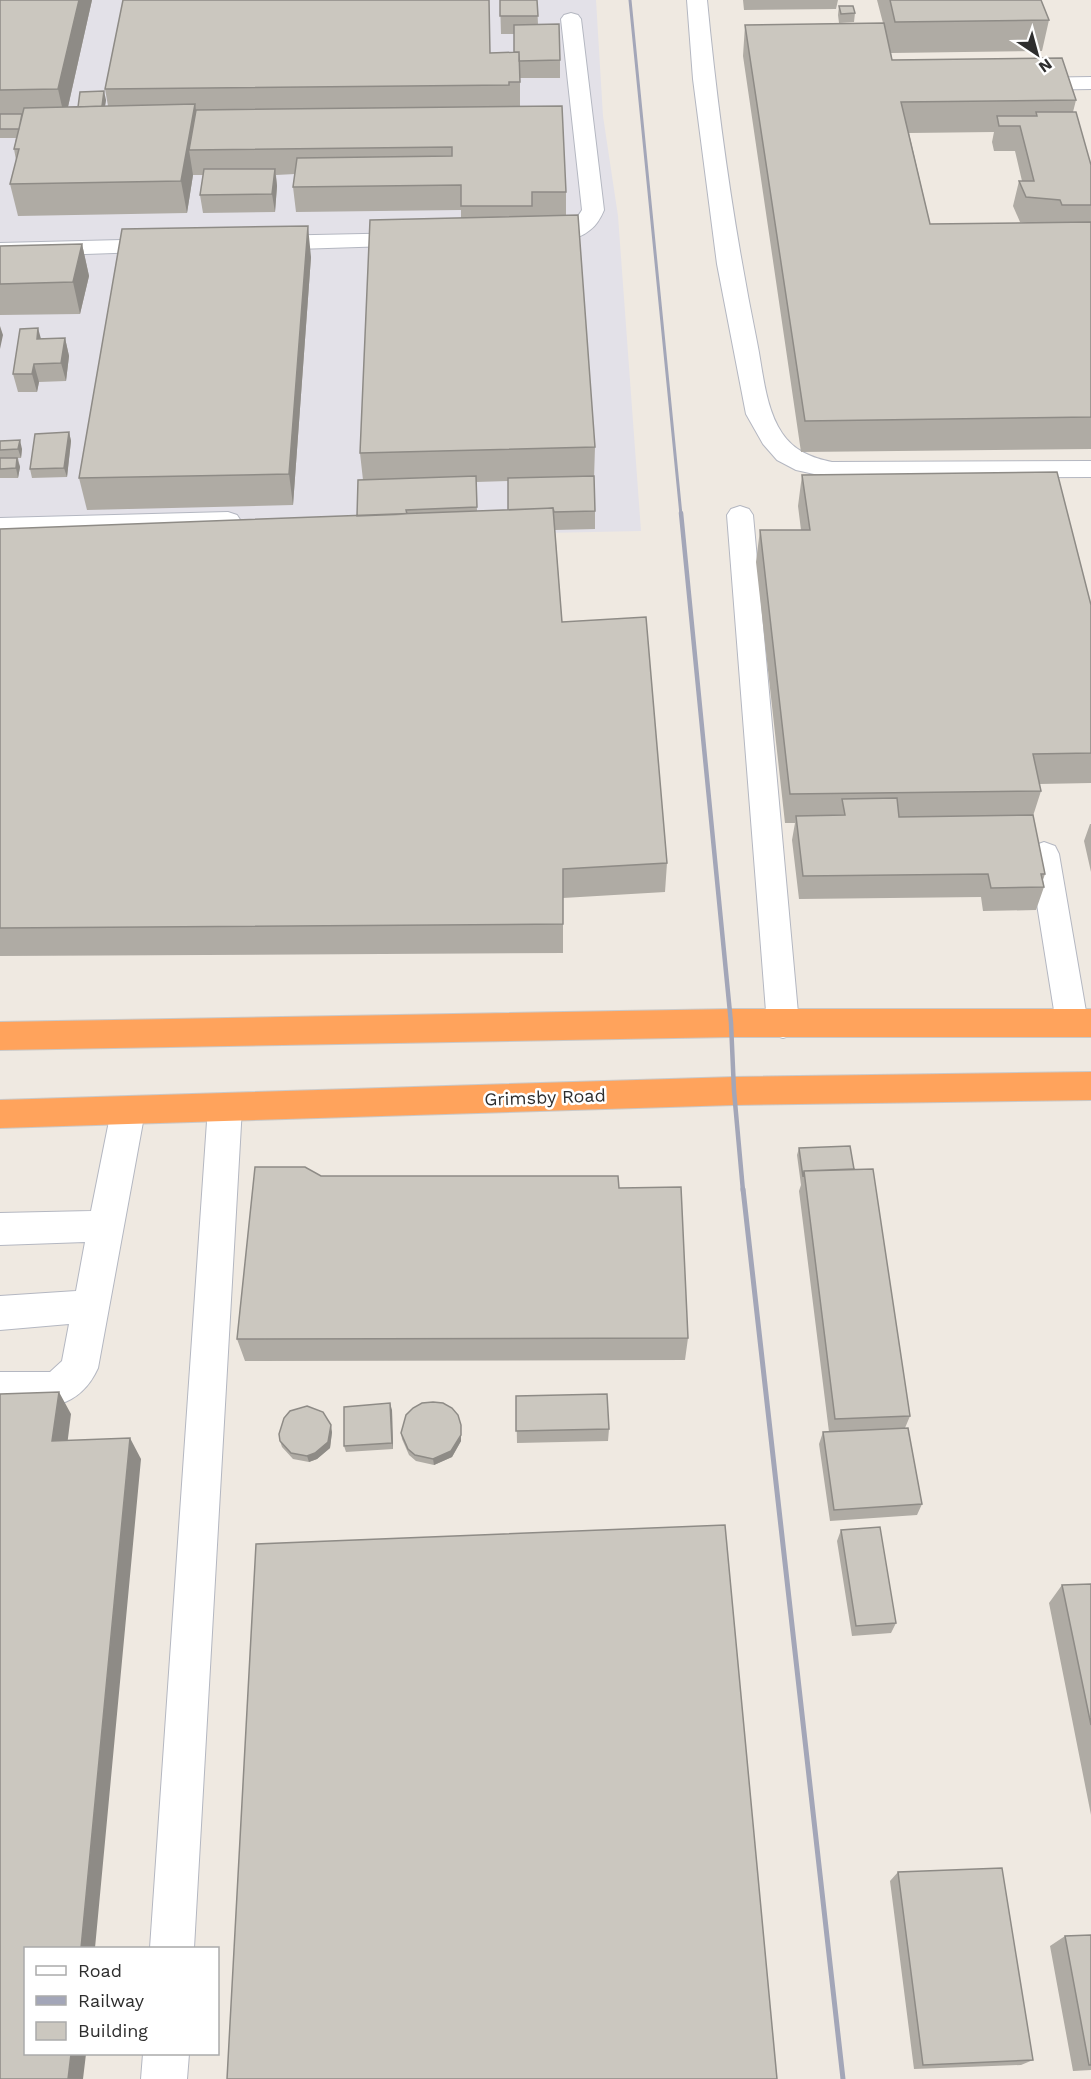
<svg xmlns="http://www.w3.org/2000/svg" width="1091" height="2079" font-family="'Work Sans',sans-serif">
<style>
.industrial{fill:#e3e1e8}
.lines{fill:none;stroke-linecap:round;stroke-linejoin:round}
.minor-casing{stroke:#b4b7c1;stroke-width:2}
.highway-casing{stroke:#c9c9c9;stroke-width:2}
.minor{fill:#fff;fill-rule:evenodd}
.highway{fill:#ffa35c;fill-rule:evenodd}
.rail-far2{stroke:#a3a6b8;stroke-width:3}
.rail-far1{stroke:#a3a6b8;stroke-width:4.5}
.rail{stroke:#a3a6b8;stroke-width:5}
.wall{fill:#afaba4;fill-rule:evenodd}
.shaded-wall{fill:#8e8b86}
.building{fill:#cbc7bf;stroke:#8e8b86;stroke-width:1.5}
.labels{text-anchor:middle;dominant-baseline:central;stroke-width:5;stroke-linejoin:round;paint-order:stroke}
.street-label{font-size:18px;fill:#2e2e2e;stroke:#fff}
</style>
<rect width="100%" height="100%" fill="#efe9e1"/>
<path class="industrial" d="M 0,0 L 596,0 L 603,116 L 618,216 L 641,531 L 0,544 Z"/>
<g class="lines">
<g class="minor-casing">
<path id="minor" d="M 687,0 L 707,0 C 718,115 734,229 757,342 C 763,371 765,408 782,433 C 794,451 812,458 832,462 L 1091,461 L 1091,477 L 832,478 L 796,470 L 777,460 L 763,444 L 746,414 L 717,264 L 693,79 Z
M 571,13 L 578,15 L 581,19 L 604,210 C 601,217 597,225 590,230 C 576,242 545,246 528,242 L 524,237 L 528,232 C 548,227 570,231 582,210 L 561,19 L 564,15 Z
M 1091,77 L 1091,89 L 1027,90 L 1020,88 L 1016,84 L 1020,80 L 1027,78 Z
M 412,233 L 420,235 L 424,240 L 420,245 L 266,250 L 258,248 L 254,243 L 258,238 L 266,236 Z
M 163,239 L 171,241 L 175,246 L 171,251 L 0,257 L 0,243 Z
M 740,506 L 749,509 L 753,515 L 799,1024 L 795,1034 L 783,1038 L 771,1034 L 767,1024 L 727,515 L 731,509 Z
M 228,512 L 237,515 L 241,521 L 237,527 L 228,530 L 0,536 L 0,518 Z
M 1044,842 L 1055,846 L 1059,854 L 1088,1023 L 1084,1033 L 1072,1037 L 1060,1033 L 1056,1023 L 1029,854 L 1033,846 Z
M 225,1093 L 237,1097 L 242,1107 L 194,1948 L 150,1948 L 208,1107 L 213,1097 Z
M 128,1097 L 140,1101 L 145,1111 L 98,1368 C 78,1412 41,1409 0,1408 L 0,1372 L 50,1372 L 62,1361 L 69,1324 L 0,1330 L 0,1296 L 76,1291 L 85,1242 L 0,1245 L 0,1213 L 91,1211 L 111,1111 L 116,1101 Z
M 143,2054 L 189,2054 L 187,2079 L 141,2079 Z"/>
</g>
<g class="highway-casing">
<path id="highway" d="M 731,1009 L 1091,1009 L 1091,1037 L 731,1037 L 0,1050 L 0,1022 Z
M 1091,1072 L 1091,1100 L 734,1105 L 0,1128 L 0,1100 L 734,1077 Z"/>
</g>
<use href="#minor" class="minor"/>
<use href="#highway" class="highway"/>
<path class="rail-far2" d="M 630,0 L 681,515"/>
<path class="rail-far1" d="M 681,513 L 731,1023 L 734,1091 L 743,1191"/>
<path class="rail" d="M 743,1189 L 843,2079"/>
</g>
<path class="wall" d="M 0,0 L 92,0 L 68,107 L 78,107 L 106,100 L 105,106 L 108,106 L 105,89 L 490,53 L 514,52 L 514,34 L 501,34 L 500,0 L 537,0 L 538,25 L 560,60 L 560,78 L 520,78 L 520,107 L 566,192 L 566,216 L 595,447 L 594,479 L 595,511 L 595,529 L 555,530 L 562,622 L 667,863 L 665,892 L 563,898 L 563,953 L 0,956 L 0,529 L 357,516 L 363,480 L 360,453 L 461,218 L 461,210 L 296,212 L 293,187 L 295,174 L 276,175 L 277,186 L 275,212 L 203,213 L 200,195 L 203,175 L 193,175 L 187,213 L 18,216 L 10,184 L 16,160 L 14,149 L 16,138 L 0,138 ZM 508,481 L 508,510 L 477,511 L 476,482 Z
M 743,0 L 838,0 L 836,9 L 744,10 Z
M 877,0 L 1041,0 L 1049,20 L 1042,51 L 891,53 L 892,60 L 1076,100 L 1073,112 L 1091,165 L 1091,449 L 801,452 L 743,56 L 745,25 L 883,23 ZM 994,132 L 992,142 L 994,151 L 1015,151 L 1022,181 L 1019,181 L 1013,206 L 1020,222 L 1028,223 L 930,224 L 909,133 Z
M 839,6 L 855,13 L 854,22 L 839,23 L 838,15 Z
M 82,244 L 89,276 L 80,314 L 0,315 L 0,246 Z
M 311,257 L 293,505 L 87,510 L 79,478 Z
M 65,338 L 69,356 L 66,381 L 39,382 L 37,392 L 18,392 L 13,374 L 41,339 Z
M 69,432 L 71,441 L 67,477 L 32,478 L 30,469 Z
M 0,441 L 22,449 L 21,458 L 18,458 L 20,467 L 18,478 L 0,478 Z
M 802,475 L 1091,605 L 1091,783 L 1039,784 L 1041,791 L 1033,816 L 1045,874 L 1043,880 L 1044,887 L 1036,910 L 983,911 L 981,897 L 799,899 L 792,840 L 795,823 L 785,823 L 756,562 L 760,530 L 801,530 L 798,506 Z
M 1090,824 L 1091,824 L 1091,872 L 1084,841 Z
M 799,1148 L 854,1169 L 910,1416 L 905,1428 L 922,1504 L 917,1515 L 830,1521 L 819,1444 L 823,1432 L 829,1432 L 799,1191 L 801,1185 L 797,1155 Z
M 321,1176 L 688,1338 L 685,1360 L 245,1361 L 237,1339 Z
M 516,1396 L 609,1429 L 608,1441 L 517,1443 Z
M 392,1410 L 393,1449 L 346,1452 L 344,1446 Z
M 461,1425 L 461,1441 L 452,1457 L 434,1465 L 416,1461 L 409,1455 L 402,1439 L 401,1433 Z
M 332,1432 L 330,1448 L 317,1459 L 309,1462 L 293,1459 L 282,1447 L 280,1441 Z
M 841,1530 L 896,1623 L 891,1633 L 852,1636 L 837,1541 Z
M 1091,1584 L 1091,1815 L 1049,1603 L 1062,1585 Z
M 898,1872 L 1033,2060 L 1021,2065 L 914,2069 L 890,1881 Z
M 1091,1935 L 1091,2070 L 1073,2071 L 1050,1946 L 1065,1936 Z"/>
<path class="shaded-wall" d="M 79,0 L 92,0 L 65,120 L 58,89 Z
M 104,91 L 106,100 L 103,118 L 101,108 Z
M 195,104 L 200,135 L 189,150 L 193,175 L 187,213 L 181,181 Z
M 275,169 L 277,186 L 275,212 L 272,194 Z
M 308,226 L 311,257 L 293,505 L 289,474 Z
M 82,244 L 89,276 L 80,314 L 73,282 Z
M 0,326 L 3,335 L 0,349 Z
M 38,328 L 43,346 L 37,339 Z
M 65,338 L 69,356 L 66,381 L 61,363 Z
M 34,364 L 39,382 L 37,392 L 32,374 Z
M 69,432 L 71,441 L 67,477 L 64,468 Z
M 20,440 L 22,449 L 21,458 L 18,449 Z
M 17,458 L 20,467 L 18,478 L 16,468 Z
M 59,1392 L 71,1414 L 65,1462 L 52,1441 Z
M 390,1403 L 392,1410 L 393,1449 L 392,1443 Z
M 331,1425 L 332,1432 L 330,1448 L 317,1459 L 309,1462 L 307,1456 Z
M 461,1425 L 461,1441 L 452,1457 L 434,1465 L 433,1459 Z
M 130,1438 L 141,1459 L 95,1948 L 81,1948 Z
M 71,2054 L 86,2054 L 83,2079 L 68,2079 Z"/>
<path class="building" d="M 0,0 L 79,0 L 58,89 L 0,90 Z
M 123,0 L 489,0 L 490,53 L 519,52 L 520,82 L 509,82 L 509,85 L 105,89 Z
M 500,0 L 537,0 L 538,16 L 500,16 Z
M 890,0 L 1041,0 L 1049,20 L 895,22 Z
M 839,6 L 853,6 L 855,13 L 841,14 Z
M 884,23 L 892,60 L 1062,58 L 1076,100 L 901,102 L 930,224 L 1091,222 L 1091,417 L 805,421 L 745,25 Z
M 559,24 L 560,60 L 519,61 L 519,52 L 514,52 L 514,25 Z
M 104,91 L 102,106 L 78,107 L 80,92 Z
M 195,104 L 181,181 L 10,184 L 19,149 L 14,149 L 24,108 Z
M 562,106 L 566,192 L 532,192 L 532,206 L 461,206 L 461,185 L 293,187 L 297,158 L 452,156 L 452,147 L 189,150 L 196,110 Z
M 1036,112 L 1076,112 L 1091,165 L 1091,205 L 1062,205 L 1060,200 L 1026,197 L 1019,181 L 1034,181 L 1020,126 L 999,126 L 997,116 L 1037,116 Z
M 0,114 L 22,114 L 19,129 L 0,129 Z
M 204,169 L 275,169 L 272,194 L 200,195 Z
M 578,215 L 595,447 L 360,453 L 370,220 Z
M 308,226 L 289,474 L 79,478 L 122,229 Z
M 82,244 L 73,282 L 0,284 L 0,246 Z
M 38,328 L 37,339 L 65,338 L 61,363 L 34,364 L 32,374 L 13,374 L 20,329 Z
M 69,432 L 64,468 L 30,469 L 35,434 Z
M 20,440 L 18,449 L 0,450 L 0,441 Z
M 0,458 L 17,458 L 16,468 L 0,469 Z
M 1057,472 L 1091,605 L 1091,753 L 1033,754 L 1041,791 L 790,794 L 760,530 L 810,530 L 802,475 Z
M 476,476 L 477,507 L 406,510 L 407,514 L 357,516 L 358,480 Z
M 594,476 L 595,511 L 554,512 L 553,508 L 508,510 L 508,478 Z
M 553,508 L 562,622 L 646,617 L 667,863 L 563,869 L 563,924 L 0,928 L 0,529 Z
M 897,798 L 899,817 L 1033,815 L 1045,874 L 1041,874 L 1044,887 L 991,888 L 988,874 L 803,876 L 796,816 L 845,815 L 842,799 Z
M 850,1146 L 854,1169 L 804,1171 L 803,1177 L 799,1148 Z
M 255,1167 L 305,1167 L 321,1176 L 618,1176 L 619,1188 L 681,1187 L 688,1338 L 237,1339 Z
M 873,1169 L 910,1416 L 835,1419 L 804,1171 Z
M 59,1392 L 52,1441 L 130,1438 L 81,1948 L 26,1948 L 26,2054 L 71,2054 L 68,2079 L 0,2079 L 0,1394 Z
M 607,1394 L 609,1429 L 516,1431 L 516,1396 Z
M 433,1402 L 443,1403 L 452,1408 L 458,1415 L 461,1425 L 461,1435 L 451,1451 L 433,1459 L 415,1455 L 408,1449 L 401,1433 L 406,1415 L 413,1408 L 422,1403 Z
M 390,1403 L 392,1443 L 344,1446 L 344,1407 Z
M 307,1406 L 323,1412 L 331,1425 L 328,1442 L 315,1453 L 307,1456 L 291,1453 L 280,1441 L 279,1434 L 284,1418 L 290,1411 Z
M 908,1428 L 922,1504 L 834,1510 L 823,1432 Z
M 725,1525 L 777,2079 L 227,2079 L 256,1544 Z
M 880,1527 L 896,1623 L 856,1626 L 841,1530 Z
M 1091,1584 L 1091,1725 L 1062,1585 Z
M 1002,1868 L 1033,2060 L 923,2065 L 898,1872 Z
M 1091,1935 L 1091,2065 L 1089,2065 L 1065,1936 Z"/>
<g class="labels">
<g class="street-label">
<text transform="translate(545 1097) rotate(-2)">Grimsby Road</text>
</g>
</g>
<rect x="24" y="1947" width="195" height="108" fill="#ffffff" stroke="#ababab" stroke-width="1.5"/>
<rect x="36" y="1966" width="30" height="9" fill="#ffffff" stroke="#ababab" stroke-width="1.5"/>
<text x="78" y="1977" font-size="18" fill="#2e2e2e">Road</text>
<rect x="36" y="1996" width="30" height="9" fill="#a3a6b8" stroke="#ababab" stroke-width="1.5"/>
<text x="78" y="2007" font-size="18" fill="#2e2e2e">Railway</text>
<rect x="36" y="2022" width="30" height="18" fill="#cbc7bf" stroke="#ababab" stroke-width="1.5"/>
<text x="78" y="2037" font-size="18" fill="#2e2e2e">Building</text>
<g transform="translate(1037 54) rotate(144)" stroke="#ffffff" stroke-width="4.5" paint-order="stroke">
<path d="M0-4.5L10 22L0 15L-10 22Z" fill="#2e2e2e"/>
<text y="-9" font-size="16" font-weight="bold" text-anchor="middle" fill="#2e2e2e">N</text>
</g>
</svg>
